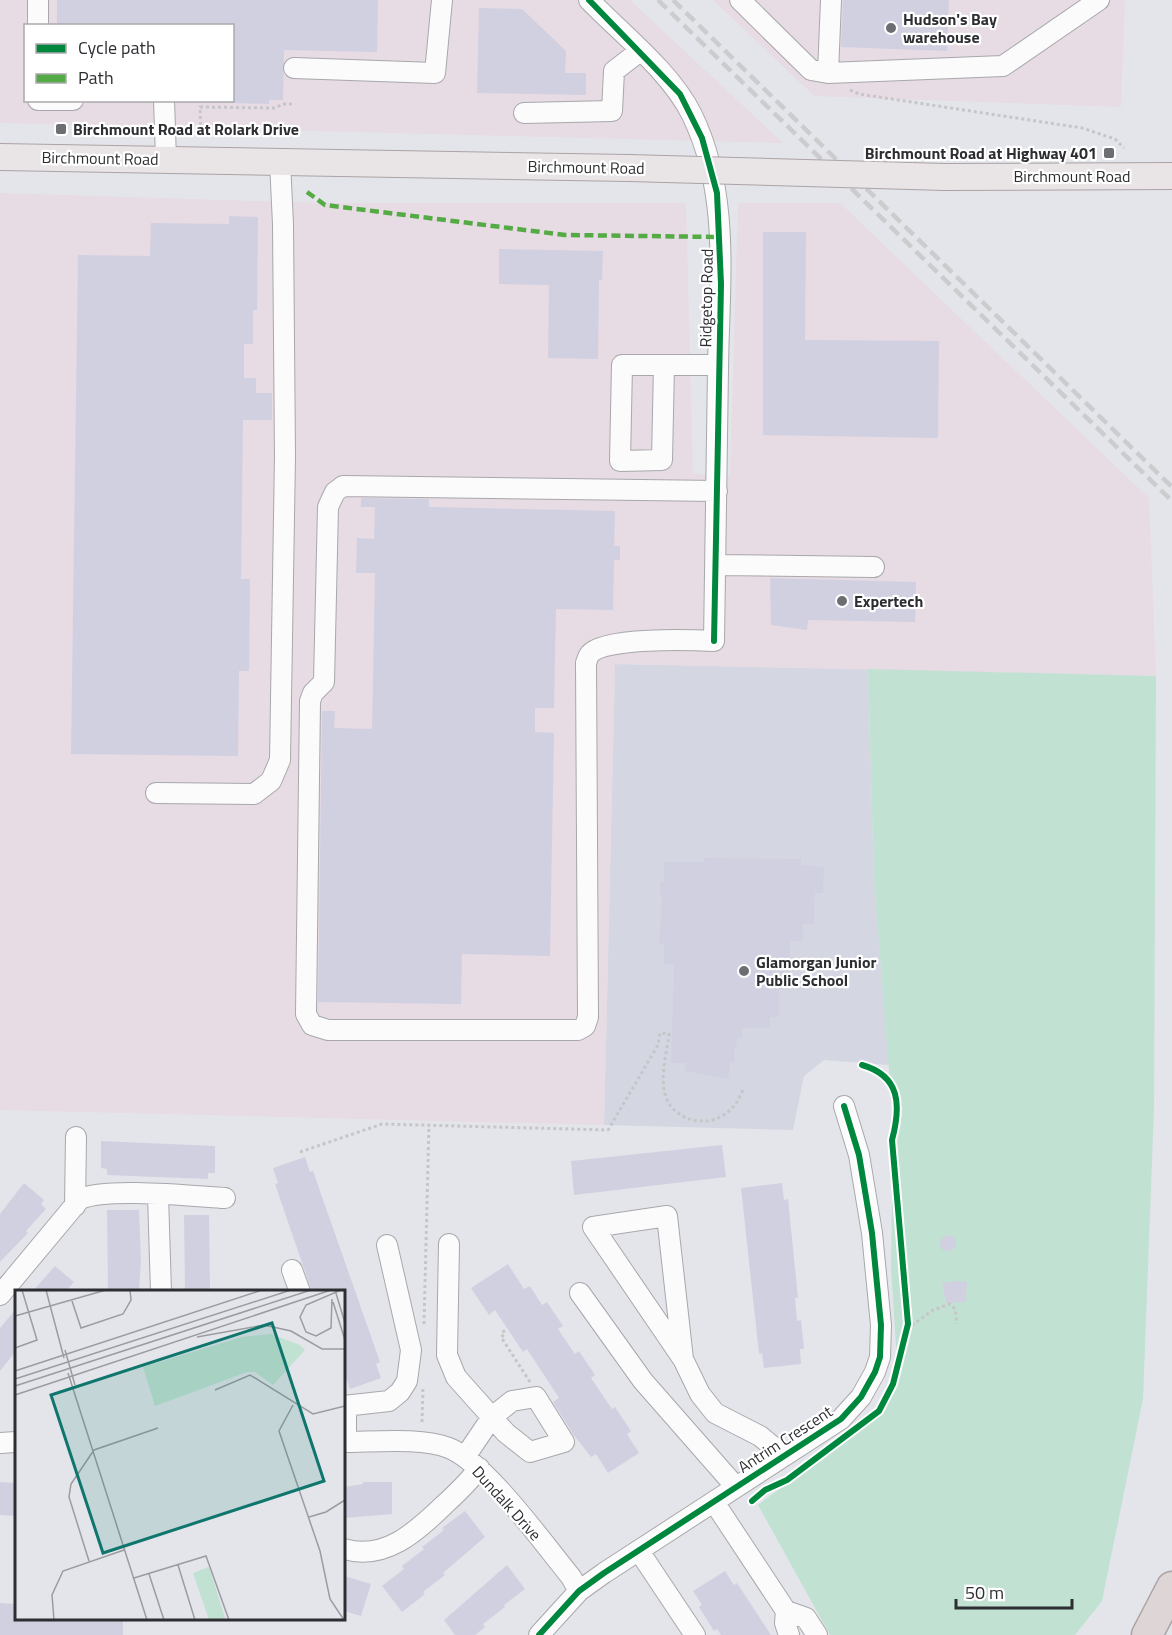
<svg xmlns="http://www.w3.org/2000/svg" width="1172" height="1635" font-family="'Titillium Web',sans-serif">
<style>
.built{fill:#d4d7e2}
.industrial{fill:#e7dbe4;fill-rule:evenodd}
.green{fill:#c1e1d3}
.building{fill:#d1d0e1}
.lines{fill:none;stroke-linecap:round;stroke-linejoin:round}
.minor-casing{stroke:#a8a8ac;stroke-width:22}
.major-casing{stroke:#aba3a5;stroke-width:28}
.highway-casing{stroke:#aba3a5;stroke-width:33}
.path{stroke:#c6c6c8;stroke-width:3;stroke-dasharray:3 3;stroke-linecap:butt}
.minor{stroke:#fbfbfc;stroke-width:20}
.major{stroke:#e9e4e5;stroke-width:26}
.highway{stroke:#ded5d6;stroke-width:30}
.rail{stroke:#ccccce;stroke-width:4.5;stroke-dasharray:12 6;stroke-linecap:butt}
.major-bridge-casing{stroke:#aba3a5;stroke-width:28;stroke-linecap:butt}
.major-bridge{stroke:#e9e4e5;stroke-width:26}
.quiet{stroke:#54ab45;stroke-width:4.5;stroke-dasharray:9 4.5;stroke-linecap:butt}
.cycleway-casing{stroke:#fff;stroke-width:10}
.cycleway{stroke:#00873e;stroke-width:6}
.poi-dot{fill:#6d6e72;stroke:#fff;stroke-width:2}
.labels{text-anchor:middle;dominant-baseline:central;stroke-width:4.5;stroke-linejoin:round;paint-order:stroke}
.poi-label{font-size:16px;font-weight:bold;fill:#2d2e32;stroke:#fff;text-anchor:start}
.street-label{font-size:16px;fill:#2d2e32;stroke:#fff}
.inset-road{fill:none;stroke:#9b9ca0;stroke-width:1.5}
.view{fill:#0f766e;fill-opacity:0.15;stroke:#0f766e;stroke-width:3}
.inset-edge{fill:none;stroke:#2d2e32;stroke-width:3}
</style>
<rect width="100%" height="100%" fill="#e4e5ea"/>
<path class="built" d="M 615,664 L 868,669 L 874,881 L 889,1065 L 824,1060 L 804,1076 L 793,1130 L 604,1125 Z"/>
<path class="industrial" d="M 0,0 L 630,0 L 783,143 L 0,123 ZM 26,26 L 232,26 L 232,100 L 26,100 Z
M 713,0 L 1125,0 L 1121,107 L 814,96 Z
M 0,193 L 323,203 L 686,203 L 693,474 L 730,476 L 738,203 L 840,203 L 1149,498 L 1156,676 L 615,664 L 604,1125 L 0,1110 Z"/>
<path class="green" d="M 868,669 L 1156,676 L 1154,1109 L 1143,1399 L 1102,1601 L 1075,1635 L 830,1635 L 758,1505 L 880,1413 L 897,1361 L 891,1267 L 893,1119 L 874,881 Z"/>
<path class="building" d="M 57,0 L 378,0 L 377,52 L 284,50 L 283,100 L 269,100 L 269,104 L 232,103 L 232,26 L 57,26 Z
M 843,0 L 949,0 L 947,51 L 841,47 Z
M 479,8 L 522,9 L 566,51 L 565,73 L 586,73 L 586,95 L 477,93 Z
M 229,216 L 258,217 L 257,310 L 253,310 L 253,344 L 244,344 L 244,378 L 256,378 L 256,393 L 272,393 L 272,420 L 243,420 L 241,579 L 250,579 L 249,671 L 239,671 L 238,756 L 71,754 L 78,255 L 150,256 L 151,223 L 229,224 Z
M 763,232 L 806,232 L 805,340 L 939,341 L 938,438 L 763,435 Z
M 499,249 L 603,251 L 602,280 L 599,280 L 598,359 L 548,358 L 549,285 L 499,284 Z
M 361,498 L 429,499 L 429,507 L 615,511 L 614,546 L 620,546 L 620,560 L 614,560 L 613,610 L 556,609 L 554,708 L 535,708 L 535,732 L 554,733 L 550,956 L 462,954 L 461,1004 L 318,1002 L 322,711 L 335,711 L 334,728 L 372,729 L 375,573 L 356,573 L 357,538 L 374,539 L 375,507 L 361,507 Z
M 770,578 L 916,582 L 915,622 L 808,620 L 807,630 L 771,625 Z
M 704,858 L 801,859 L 801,865 L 824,867 L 823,893 L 815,893 L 814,924 L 803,924 L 803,941 L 790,941 L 790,990 L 779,990 L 779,1017 L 770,1017 L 770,1028 L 742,1028 L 742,1038 L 738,1037 L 734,1053 L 735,1062 L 731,1062 L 728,1079 L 685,1071 L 686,1063 L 671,1063 L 674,965 L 664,964 L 664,944 L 659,944 L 662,896 L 660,896 L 660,882 L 664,882 L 664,862 L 704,862 Z
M 101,1141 L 215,1146 L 215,1173 L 208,1173 L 208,1179 L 107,1175 L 107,1169 L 101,1168 Z
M 722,1145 L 726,1177 L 574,1195 L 571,1161 Z
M 305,1157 L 310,1172 L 313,1171 L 380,1362 L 376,1364 L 381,1378 L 350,1389 L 344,1370 L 344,1292 L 312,1292 L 275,1184 L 278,1183 L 273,1168 Z
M 24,1183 L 44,1200 L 41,1204 L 46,1209 L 26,1231 L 28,1233 L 0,1262 L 0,1214 Z
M 782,1183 L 784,1200 L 788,1199 L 798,1298 L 795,1298 L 797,1321 L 801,1320 L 804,1349 L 800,1349 L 801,1364 L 764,1368 L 762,1353 L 759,1354 L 741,1188 Z
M 107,1210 L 139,1210 L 141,1260 L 139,1292 L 108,1292 Z
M 184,1215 L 209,1215 L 210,1287 L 208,1292 L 185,1292 Z
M 947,1235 L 955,1238 L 956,1247 L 949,1252 L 941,1249 L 940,1240 Z
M 508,1264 L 524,1289 L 530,1286 L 542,1305 L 547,1302 L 563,1326 L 558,1329 L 575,1354 L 579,1351 L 595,1375 L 591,1378 L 612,1409 L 615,1407 L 631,1431 L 627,1434 L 639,1453 L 608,1473 L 596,1454 L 591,1457 L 573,1434 L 553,1402 L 559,1398 L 527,1349 L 523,1352 L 495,1310 L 489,1315 L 471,1288 Z
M 55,1266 L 74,1282 L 65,1292 L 32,1292 Z
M 953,1281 L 967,1282 L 966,1302 L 946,1303 L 942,1283 Z
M 16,1309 L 16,1351 L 0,1371 L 0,1328 Z
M 0,1482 L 16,1483 L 16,1516 L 0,1515 Z
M 363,1482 L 392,1482 L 392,1514 L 344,1518 L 344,1487 L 363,1484 Z
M 465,1511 L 485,1537 L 443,1573 L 445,1575 L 423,1592 L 425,1594 L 402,1612 L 382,1586 L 404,1569 L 402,1566 L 424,1549 L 422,1547 L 444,1530 L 442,1528 Z
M 507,1565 L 525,1589 L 504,1605 L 505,1607 L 483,1624 L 485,1627 L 475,1635 L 455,1635 L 444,1620 Z
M 725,1571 L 734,1585 L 737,1583 L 771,1635 L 721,1635 L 717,1629 L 714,1631 L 699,1607 L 702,1605 L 693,1591 Z
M 344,1576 L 371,1584 L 361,1616 L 344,1611 Z
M 0,1603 L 16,1604 L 16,1618 L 123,1618 L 123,1635 L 0,1635 Z"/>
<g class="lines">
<g class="minor-casing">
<path id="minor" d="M 589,0 C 622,34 671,72 692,115 C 731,195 719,283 718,369 C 717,459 716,550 714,641 C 692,640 603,637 590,654 C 588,656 587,660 586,663 L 588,1017 L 585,1026 L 578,1030 L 328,1030 L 312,1025 L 306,1014 L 310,701 L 313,693 L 324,682 L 328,507 L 335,492 L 343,486 L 717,491
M 740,0 L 811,70 L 828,73 L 1003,66 L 1099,0
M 38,26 L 38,0
M 294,68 L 435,73 L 442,0
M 828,73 L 831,0
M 38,100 L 73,100
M 164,100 L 166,159
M 524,113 L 612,111 L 614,71 L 640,51
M 664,365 L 662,460 L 620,461 L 622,365 L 718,365
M 716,565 L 874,567
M 156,793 L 254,794 L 271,781 L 280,760 L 285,456 L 283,224 L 280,162
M 158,1195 L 161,1292
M 75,1206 L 76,1137
M 449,1244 L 447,1355 L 456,1377 L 506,1433 L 530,1452 L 564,1442 L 536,1397 L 512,1401 L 492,1417 L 465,1457
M 292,1270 L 300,1292
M 580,1293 L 643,1381 L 736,1487
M 0,1295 L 80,1199 C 106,1187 192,1196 225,1198
M 683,1359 L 667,1216 L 593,1227 L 683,1359 L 700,1394 L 715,1413 L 760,1436 L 784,1456
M 344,1406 L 389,1401 L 400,1392 L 407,1381 L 411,1350 L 387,1245
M 344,1442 C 373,1442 422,1437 449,1448 C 485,1462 544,1544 571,1577 L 579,1591
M 346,1442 L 346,1407
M 0,1443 L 16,1442
M 714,1502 L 786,1611 L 785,1623 L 789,1635
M 344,1549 C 385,1561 416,1532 444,1505 C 457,1493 469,1482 479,1468
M 639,1551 L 695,1635
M 786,1611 L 806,1618 L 817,1635
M 539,1635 L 579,1591 L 604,1573 L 841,1419 L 861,1397 L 875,1372 L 880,1357 L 881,1325 L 872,1233 L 859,1155 L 844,1106"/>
</g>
<g class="major-casing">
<path id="major" d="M 0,157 L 629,168
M 945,177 L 1172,176"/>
</g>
<g class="highway-casing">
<path id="highway" d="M 1147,1635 L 1172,1587"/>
</g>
<path class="path" d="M 850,90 L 859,94 L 1082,128 L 1115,139 L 1124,148
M 201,137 L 200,107 L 275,108 L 283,104 L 292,104
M 300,1152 L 382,1124 L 608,1130 L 658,1045 L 660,1033 L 669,1034 C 667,1052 660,1076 665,1094 C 672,1121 708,1130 729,1111 C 736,1106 740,1096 744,1088
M 424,1324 L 429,1125
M 907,1329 L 933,1310 L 950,1304 L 955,1309 L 957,1324
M 503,1330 L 505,1334 L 501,1337 L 530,1382
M 422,1422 L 423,1388"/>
<use href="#minor" class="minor"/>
<use href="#major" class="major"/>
<use href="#highway" class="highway"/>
<path class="rail" d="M 658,0 L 1172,501
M 673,0 L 1172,487"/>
<g class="major-bridge-casing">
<path id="major-bridge" d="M 629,168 L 945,177"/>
</g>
<use href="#major-bridge" class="major-bridge"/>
<path class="quiet" d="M 307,192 L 325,205 L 565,235 L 720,237"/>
<g class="cycleway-casing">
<path id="cycleway" d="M 589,0 L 680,94 L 702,138 L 717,193 L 721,284 L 714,641
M 752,1501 L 765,1490 L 787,1480 L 879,1411 L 893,1384 L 908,1324 L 892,1140 C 901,1106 901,1076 862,1065
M 539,1635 L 579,1591 L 604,1573 L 841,1419 L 861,1397 L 875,1372 L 880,1357 L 881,1325 L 872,1233 L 859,1155 L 844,1106"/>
</g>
<use href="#cycleway" class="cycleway"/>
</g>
<g class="poi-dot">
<circle cx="891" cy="28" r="6"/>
<rect x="55" y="123" width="12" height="12" rx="3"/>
<rect x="1103" y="147" width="12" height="12" rx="3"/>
<circle cx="842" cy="601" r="6"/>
<circle cx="744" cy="971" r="6"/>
</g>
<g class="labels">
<g class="poi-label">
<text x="903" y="19">Hudson's Bay<tspan x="903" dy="18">warehouse</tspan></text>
<text x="73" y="129">Birchmount Road at Rolark Drive</text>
<text x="1097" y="153" text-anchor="end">Birchmount Road at Highway 401</text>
<text x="854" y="601">Expertech</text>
<text x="756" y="962">Glamorgan Junior<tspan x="756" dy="18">Public School</tspan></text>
</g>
<g class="street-label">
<text transform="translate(100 158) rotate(1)">Birchmount Road</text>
<text transform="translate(586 167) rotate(1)">Birchmount Road</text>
<text x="1072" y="176">Birchmount Road</text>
<text transform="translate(706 298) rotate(-89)">Ridgetop Road</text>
<text transform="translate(785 1439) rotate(-33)">Antrim Crescent</text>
<text transform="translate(507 1503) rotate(48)">Dundalk Drive</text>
</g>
</g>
<g transform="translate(15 1290)">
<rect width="330" height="330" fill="#e4e5ea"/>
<path d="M 256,44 L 285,55 L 290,60 L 258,95 L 240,82 L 232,82 L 140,116 L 128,77 L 227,47 ZM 194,277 L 210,328 L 204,330 L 194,330 L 178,283 Z" fill="#c1e1d3"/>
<path class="inset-road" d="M 31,0 L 49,68M 320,0 L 330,33M 317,9 L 316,38 L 301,46 L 291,42 L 285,27 L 291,15 L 326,0M 57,11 L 66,38 L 108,24 L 116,10 L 115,0M 318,12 L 330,50M 0,26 L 91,0M 182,47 L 249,35 L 276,41 L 307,59 L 330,59M 0,58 L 22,50 L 7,0M 50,60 L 60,95M 0,81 L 247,0M 53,83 L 132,330M 0,89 L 276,0M 0,96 L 296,0M 200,100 L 235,85 L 298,124 L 330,116M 0,105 L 316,0M 278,115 L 264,141 L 305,261 L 315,309 L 329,330M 294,227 L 311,222 L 330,210M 74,271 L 54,207 L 56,194 L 79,160 L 143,138M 163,275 L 180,330M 134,284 L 149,330M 119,288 L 191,266 L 214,330M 39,330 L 37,305 L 48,281 L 109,260"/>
<path class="view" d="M 257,33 L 309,191 L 88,263 L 36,105 Z"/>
<rect width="330" height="330" class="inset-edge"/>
</g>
<rect x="24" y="24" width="210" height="78" fill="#ffffff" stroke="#ababad" stroke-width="1.5"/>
<rect x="36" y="44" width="30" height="9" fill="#00873e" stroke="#ababad" stroke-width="1.5"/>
<text x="78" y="54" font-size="18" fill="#2d2e32">Cycle path</text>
<rect x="36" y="74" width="30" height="9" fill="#54ab45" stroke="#ababad" stroke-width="1.5"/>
<text x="78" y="84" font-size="18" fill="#2d2e32">Path</text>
<path d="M956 1599v9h116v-9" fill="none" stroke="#2d2e32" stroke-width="3"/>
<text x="965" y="1599" font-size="18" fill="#2d2e32" stroke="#ffffff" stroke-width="4.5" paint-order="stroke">50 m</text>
</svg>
